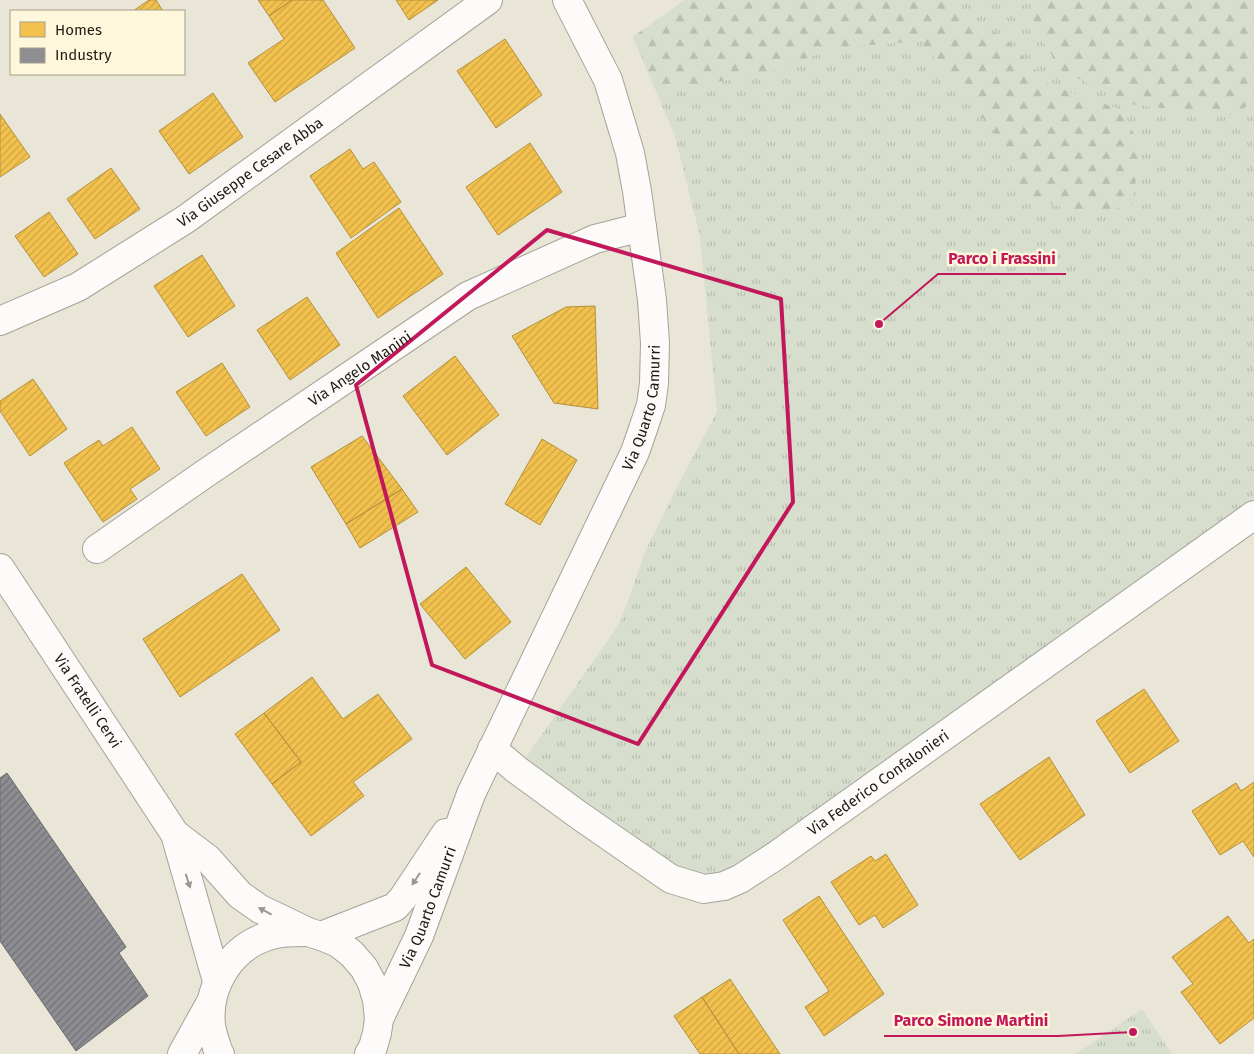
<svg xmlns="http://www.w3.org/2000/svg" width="1254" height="1054" font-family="'Fira Sans',sans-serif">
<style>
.grass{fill:url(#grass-tufts)}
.forest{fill:url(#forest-firs)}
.homes{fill:url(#homes-hatch);stroke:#b3903c}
.industry{fill:url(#industry-hatch);stroke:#6c6b6c}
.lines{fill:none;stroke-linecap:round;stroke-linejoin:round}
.street-casing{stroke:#a5a297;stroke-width:30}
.secondary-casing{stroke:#a5a297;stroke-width:30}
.street{stroke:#fcfbf9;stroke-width:28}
.secondary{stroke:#fcfbf9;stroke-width:28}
.oneway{fill:#999792}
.marked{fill:none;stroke:#c2185b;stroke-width:4;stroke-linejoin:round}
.labels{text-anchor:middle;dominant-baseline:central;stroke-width:5;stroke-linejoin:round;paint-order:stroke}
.street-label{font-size:15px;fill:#1f1c13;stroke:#fef7dc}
.leader{fill:none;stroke:#c2185b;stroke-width:2}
.callout-dot{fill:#c2185b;stroke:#fef7dc;stroke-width:2}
.callout-label{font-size:16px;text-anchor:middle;font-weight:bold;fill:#c2185b;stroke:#fef7dc;stroke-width:5;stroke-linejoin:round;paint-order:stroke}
</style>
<defs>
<pattern id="grass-tufts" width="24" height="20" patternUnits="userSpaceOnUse" patternTransform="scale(1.25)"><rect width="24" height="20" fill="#d7dece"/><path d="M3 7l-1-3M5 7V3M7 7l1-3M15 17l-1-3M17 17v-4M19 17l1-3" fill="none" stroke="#b8beb0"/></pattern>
<pattern id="forest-firs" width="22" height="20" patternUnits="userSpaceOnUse" patternTransform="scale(1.25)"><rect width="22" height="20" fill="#d7dece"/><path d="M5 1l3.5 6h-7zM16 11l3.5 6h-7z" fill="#b8beb0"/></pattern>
<pattern id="homes-hatch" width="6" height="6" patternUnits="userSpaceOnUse" patternTransform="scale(1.25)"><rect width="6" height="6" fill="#f2c14e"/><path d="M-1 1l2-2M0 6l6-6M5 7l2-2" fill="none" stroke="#cfa543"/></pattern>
<pattern id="industry-hatch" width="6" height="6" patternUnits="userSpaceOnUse" patternTransform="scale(1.25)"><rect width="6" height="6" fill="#8d8d92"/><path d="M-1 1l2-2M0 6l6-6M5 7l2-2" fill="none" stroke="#737276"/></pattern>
</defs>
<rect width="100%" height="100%" fill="#e9e5d7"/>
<path class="grass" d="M 685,0 L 1254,0 L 1254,515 L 704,889 L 517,770 L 620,623 L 645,552 L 677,487 L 717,412 L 700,236 L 675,136 L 633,37 Z
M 1142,1009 L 1172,1054 L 1076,1054 Z"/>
<path class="forest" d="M 685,0 L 947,0 L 947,2 L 1009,42 L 1050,85 L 1119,109 L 1141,145 L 1132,206 L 1079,214 L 1023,193 L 1006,147 L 921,41 L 834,48 L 762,75 L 656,91 L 633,37 Z
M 1030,0 L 1254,0 L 1254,102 L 1231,115 L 1135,105 L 1062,71 L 1035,29 Z"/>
<path class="homes" d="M 149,0 L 156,0 L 163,11 L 133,11 Z
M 258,0 L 292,0 L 269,16 Z
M 292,0 L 323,0 L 355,48 L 275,102 L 248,63 L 284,39 L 269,16 Z
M 396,0 L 438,0 L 409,20 Z
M 505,39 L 542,95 L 496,128 L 457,71 Z
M 213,93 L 243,137 L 189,174 L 159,131 Z
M 0,114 L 30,157 L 0,177 Z
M 530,143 L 562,192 L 498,235 L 466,187 Z
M 350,149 L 363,169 L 374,162 L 401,202 L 351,238 L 310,176 Z
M 111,168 L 140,209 L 95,239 L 67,199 Z
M 399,208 L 443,274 L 378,318 L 336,253 Z
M 49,212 L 78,254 L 44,277 L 15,236 Z
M 202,255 L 235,306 L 188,337 L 154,286 Z
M 307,297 L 340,345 L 290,380 L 257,330 Z
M 595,306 L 598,409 L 554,403 L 512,336 L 566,307 Z
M 455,356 L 499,415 L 447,455 L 403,396 Z
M 222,363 L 250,407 L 206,436 L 176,392 Z
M 33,379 L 67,429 L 30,456 L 0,411 L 0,401 Z
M 132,427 L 160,469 L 130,489 L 137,499 L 103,522 L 64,463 L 99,440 L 103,446 Z
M 362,436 L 402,489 L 346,524 L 311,467 Z
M 542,439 L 577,460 L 540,525 L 505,504 Z
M 402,489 L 418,512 L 360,548 L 346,524 Z
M 466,567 L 511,622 L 465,659 L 420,604 Z
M 242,574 L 280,630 L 180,697 L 143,639 Z
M 312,677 L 343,719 L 378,694 L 412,739 L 353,782 L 364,796 L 311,836 L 272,784 L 301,762 L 264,713 Z
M 1144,689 L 1179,741 L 1130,773 L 1096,721 Z
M 264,713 L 301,762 L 272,784 L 235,734 Z
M 1049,757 L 1085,815 L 1020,860 L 980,804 Z
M 1254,782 L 1254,857 L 1243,841 L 1220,855 L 1192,811 L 1236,783 L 1241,791 Z
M 886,854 L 918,905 L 883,928 L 875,915 L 859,925 L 831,882 L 871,856 L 875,861 Z
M 819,896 L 884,994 L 824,1036 L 805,1007 L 829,991 L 783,920 Z
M 1228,916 L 1249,943 L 1254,939 L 1254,1018 L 1220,1044 L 1181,992 L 1193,984 L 1172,957 Z
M 730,979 L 780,1054 L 739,1054 L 702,997 Z
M 702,997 L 739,1054 L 700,1054 L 674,1016 Z"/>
<path class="industry" d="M 7,773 L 126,947 L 119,953 L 148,996 L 76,1051 L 0,941 L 0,778 Z"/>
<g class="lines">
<g class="street-casing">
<g id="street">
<path id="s1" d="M 0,321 L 78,287 L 186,219 L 488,0"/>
<path id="s2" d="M 97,549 L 203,475 L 468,296 L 595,239 L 642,227"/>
<path id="s3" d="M 492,749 L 517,770 L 580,816 L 671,879 L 704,889 L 724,886 L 740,879 L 777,855 L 1254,515"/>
<path d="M 321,936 L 395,907 L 403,898 L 446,833"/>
<path id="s4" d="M 379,1019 L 419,936 L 471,794 L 635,452 L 643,429 L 651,405 L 654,383 L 655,343 L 652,300 L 637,191 L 630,153 L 608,80 L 567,0"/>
<path d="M 182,1054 L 212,1000"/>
</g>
</g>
<g class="secondary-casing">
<g id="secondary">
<path id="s5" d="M 0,568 L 175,834 L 217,981"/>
<path d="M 175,834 L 208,859 L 240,895 L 260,909 L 308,932 L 321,936 L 338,943 L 352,954 L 364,968 L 372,983 L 377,1000 L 379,1019 L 377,1033 L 373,1047 L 369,1054"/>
<path d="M 220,1054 L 218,1051 C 216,1043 212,1034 211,1025 C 207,988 229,950 265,937 C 279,932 292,932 307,932"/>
</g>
</g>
<use href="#street" class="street"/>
<use href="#secondary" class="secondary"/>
</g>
<defs><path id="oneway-solid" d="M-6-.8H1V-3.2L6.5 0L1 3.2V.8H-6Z" transform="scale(1.25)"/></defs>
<g class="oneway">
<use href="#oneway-solid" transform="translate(416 879) rotate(123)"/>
<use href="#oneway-solid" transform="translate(188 881) rotate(72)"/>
<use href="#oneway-solid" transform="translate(265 911) rotate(-152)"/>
</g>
<path class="marked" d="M 547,230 L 781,299 L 793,502 L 638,744 L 432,665 L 356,385 Z"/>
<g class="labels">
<g class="street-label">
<text stroke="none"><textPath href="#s1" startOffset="292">Via Giuseppe Cesare Abba</textPath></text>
<text stroke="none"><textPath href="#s2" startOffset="319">Via Angelo Manini</textPath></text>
<text stroke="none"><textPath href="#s4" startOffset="668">Via Quarto Camurri</textPath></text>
<text stroke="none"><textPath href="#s5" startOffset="159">Via Fratelli Cervi</textPath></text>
<text stroke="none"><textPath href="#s3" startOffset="462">Via Federico Confalonieri</textPath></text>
<text stroke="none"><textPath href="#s4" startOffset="122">Via Quarto Camurri</textPath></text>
</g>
</g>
<path class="leader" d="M879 324L938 274H1066M1133 1032L1058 1036H884"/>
<g class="callout-dot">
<circle cx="879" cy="324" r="5"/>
<circle cx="1133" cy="1032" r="5"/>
</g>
<g class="callout-label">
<text x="1002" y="264">Parco i Frassini</text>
<text x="971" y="1026">Parco Simone Martini</text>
</g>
<rect x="10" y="10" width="175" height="65" fill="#fef7dc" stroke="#a59f8c"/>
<rect x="20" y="22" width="25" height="15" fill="#f2c14e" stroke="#a59f8c"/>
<text x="55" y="35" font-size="15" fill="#1f1c13">Homes</text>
<rect x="20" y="48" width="25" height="15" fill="#8d8d92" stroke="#a59f8c"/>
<text x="55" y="60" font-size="15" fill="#1f1c13">Industry</text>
</svg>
